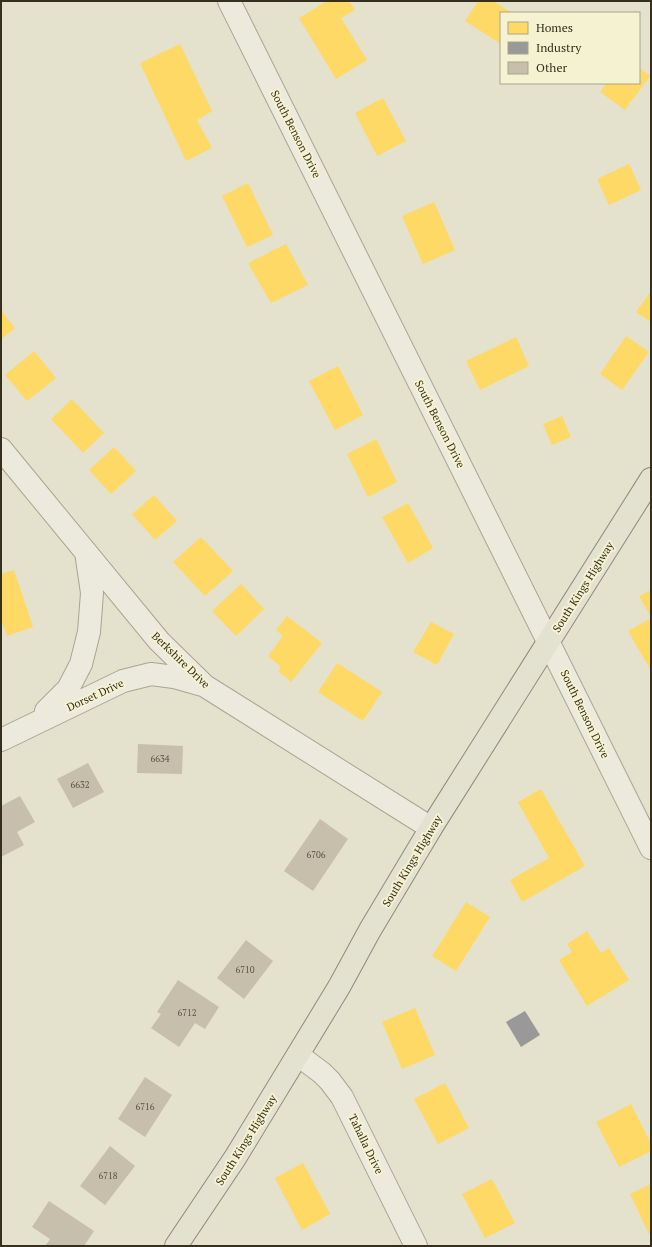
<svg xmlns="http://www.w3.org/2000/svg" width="652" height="1247" font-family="'PT Serif',serif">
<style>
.homes{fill:#ffd966}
.industry{fill:#999}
.building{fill:#c7bfac}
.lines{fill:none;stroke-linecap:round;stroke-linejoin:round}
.minor-casing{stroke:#a9a594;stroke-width:24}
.major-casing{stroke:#8e8a7c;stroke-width:24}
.minor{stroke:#eceadd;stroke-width:22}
.major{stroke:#e3e1cf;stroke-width:22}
.labels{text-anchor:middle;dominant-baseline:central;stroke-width:4;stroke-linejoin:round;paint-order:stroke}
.number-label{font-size:9px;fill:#5b5341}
.street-label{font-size:11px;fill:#372f1d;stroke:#f5f2d1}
</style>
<rect width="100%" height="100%" fill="#e4e1cc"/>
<path class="homes" d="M 327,1 L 349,1 L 355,10 L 341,18 L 367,60 L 336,79 L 299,18 Z
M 478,1 L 493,1 L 512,13 L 501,13 L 501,44 L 465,21 Z
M 180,44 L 212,111 L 197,120 L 212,148 L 186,161 L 140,63 Z
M 639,68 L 650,76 L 625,110 L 600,92 L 606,83 L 639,83 Z
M 383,98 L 406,141 L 377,156 L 355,113 Z
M 629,164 L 641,190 L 609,205 L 597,179 Z
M 248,183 L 273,235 L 247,247 L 222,196 Z
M 434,202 L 455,250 L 423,264 L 402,216 Z
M 286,244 L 308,285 L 271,303 L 248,263 Z
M 651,291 L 651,322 L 636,312 Z
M 1,310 L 15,328 L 1,339 Z
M 626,336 L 649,352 L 622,390 L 600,374 Z
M 516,337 L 529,366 L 480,390 L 466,361 Z
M 34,351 L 56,378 L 27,401 L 5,375 Z
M 338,366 L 363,415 L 335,430 L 309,381 Z
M 72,399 L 104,433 L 83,453 L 51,419 Z
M 562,416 L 571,437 L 552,445 L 543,424 Z
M 376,439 L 397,482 L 368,497 L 347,454 Z
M 114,447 L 136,471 L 111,494 L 89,470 Z
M 154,495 L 177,521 L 155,540 L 132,514 Z
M 408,503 L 433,548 L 408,563 L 382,517 Z
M 201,537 L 233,571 L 205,596 L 173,562 Z
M 14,570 L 33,627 L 7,636 L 1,619 L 1,574 Z
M 241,584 L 264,609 L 236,636 L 212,611 Z
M 651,590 L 651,617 L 639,596 Z
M 287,616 L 322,643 L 291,682 L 278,671 L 281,667 L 268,656 L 283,636 L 276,630 Z
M 651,618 L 651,671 L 628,631 Z
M 431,622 L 454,634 L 437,665 L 413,652 Z
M 337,663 L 382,692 L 363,721 L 318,692 Z
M 541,789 L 585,866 L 522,902 L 510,880 L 549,858 L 518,802 Z
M 466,902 L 490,917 L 456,971 L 432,956 Z
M 587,931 L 601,953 L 609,948 L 629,980 L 587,1006 L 559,960 L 572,952 L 567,944 Z
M 415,1008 L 435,1055 L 402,1069 L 382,1022 Z
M 445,1083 L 469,1128 L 438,1144 L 414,1099 Z
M 631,1104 L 651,1144 L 651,1151 L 619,1167 L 596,1122 Z
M 303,1163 L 330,1214 L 302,1230 L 275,1178 Z
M 492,1179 L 515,1223 L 485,1238 L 462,1194 Z
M 651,1184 L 651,1234 L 649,1234 L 630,1194 Z"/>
<path class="industry" d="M 525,1011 L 540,1035 L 521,1047 L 506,1022 Z"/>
<path class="building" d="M 138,744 L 183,746 L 182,774 L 137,773 Z
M 88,763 L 104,792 L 73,808 L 57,779 Z
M 20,796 L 35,822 L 17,832 L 24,845 L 1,857 L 1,806 Z
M 320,819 L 348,839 L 313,891 L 284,871 Z
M 246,940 L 273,961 L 244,999 L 217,978 Z
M 178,980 L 219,1007 L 205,1029 L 195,1023 L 179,1047 L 151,1028 L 161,1014 L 157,1012 Z
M 145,1077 L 172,1095 L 145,1137 L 118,1119 Z
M 110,1146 L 135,1166 L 105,1205 L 80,1186 Z
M 49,1201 L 94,1231 L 84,1246 L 45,1246 L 50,1239 L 32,1227 Z"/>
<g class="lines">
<g class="minor-casing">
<path id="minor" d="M 229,1 L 651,848
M 1,449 L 159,641 L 205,686 L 431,828
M 46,711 L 68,689 L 81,664 L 89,632 L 92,593 L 86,552
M 1,740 L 123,681 L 151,674 L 174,677 L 202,685
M 298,1055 L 322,1073 L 330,1081 L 342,1097 L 416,1246"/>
</g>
<g class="major-casing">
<path id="major" d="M 176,1246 L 235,1158 L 339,987 L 370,930 L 431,828 L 651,479"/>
</g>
<use href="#minor" class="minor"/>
<use href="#major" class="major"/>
</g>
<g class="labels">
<g class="number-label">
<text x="160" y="759">6634</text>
<text x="80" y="785">6632</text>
<text x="316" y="855">6706</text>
<text x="245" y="970">6710</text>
<text x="187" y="1013">6712</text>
<text x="145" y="1107">6716</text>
<text x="108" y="1176">6718</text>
</g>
<g class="street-label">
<text transform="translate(296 134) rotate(63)">South Benson Drive</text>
<text transform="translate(440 424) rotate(63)">South Benson Drive</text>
<text transform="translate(583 587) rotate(-58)">South Kings Highway</text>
<text transform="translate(181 660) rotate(44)">Berkshire Drive</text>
<text transform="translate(95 695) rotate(-25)">Dorset Drive</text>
<text transform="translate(585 714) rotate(64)">South Benson Drive</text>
<text transform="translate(412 861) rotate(-59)">South Kings Highway</text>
<text transform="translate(246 1140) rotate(-58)">South Kings Highway</text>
<text transform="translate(366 1144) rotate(64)">Tahalla Drive</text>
</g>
</g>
<rect width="652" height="1247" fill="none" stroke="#372f1d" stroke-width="4"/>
<rect x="500" y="12" width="140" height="72" fill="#f5f2d1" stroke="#a9a489"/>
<rect x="508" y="22" width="20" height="12" fill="#ffd966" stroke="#a9a489"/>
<text x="536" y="32" font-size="12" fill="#372f1d">Homes</text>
<rect x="508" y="42" width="20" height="12" fill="#999999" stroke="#a9a489"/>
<text x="536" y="52" font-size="12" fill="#372f1d">Industry</text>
<rect x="508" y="62" width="20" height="12" fill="#c7bfac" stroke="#a9a489"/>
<text x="536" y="72" font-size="12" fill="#372f1d">Other</text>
</svg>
